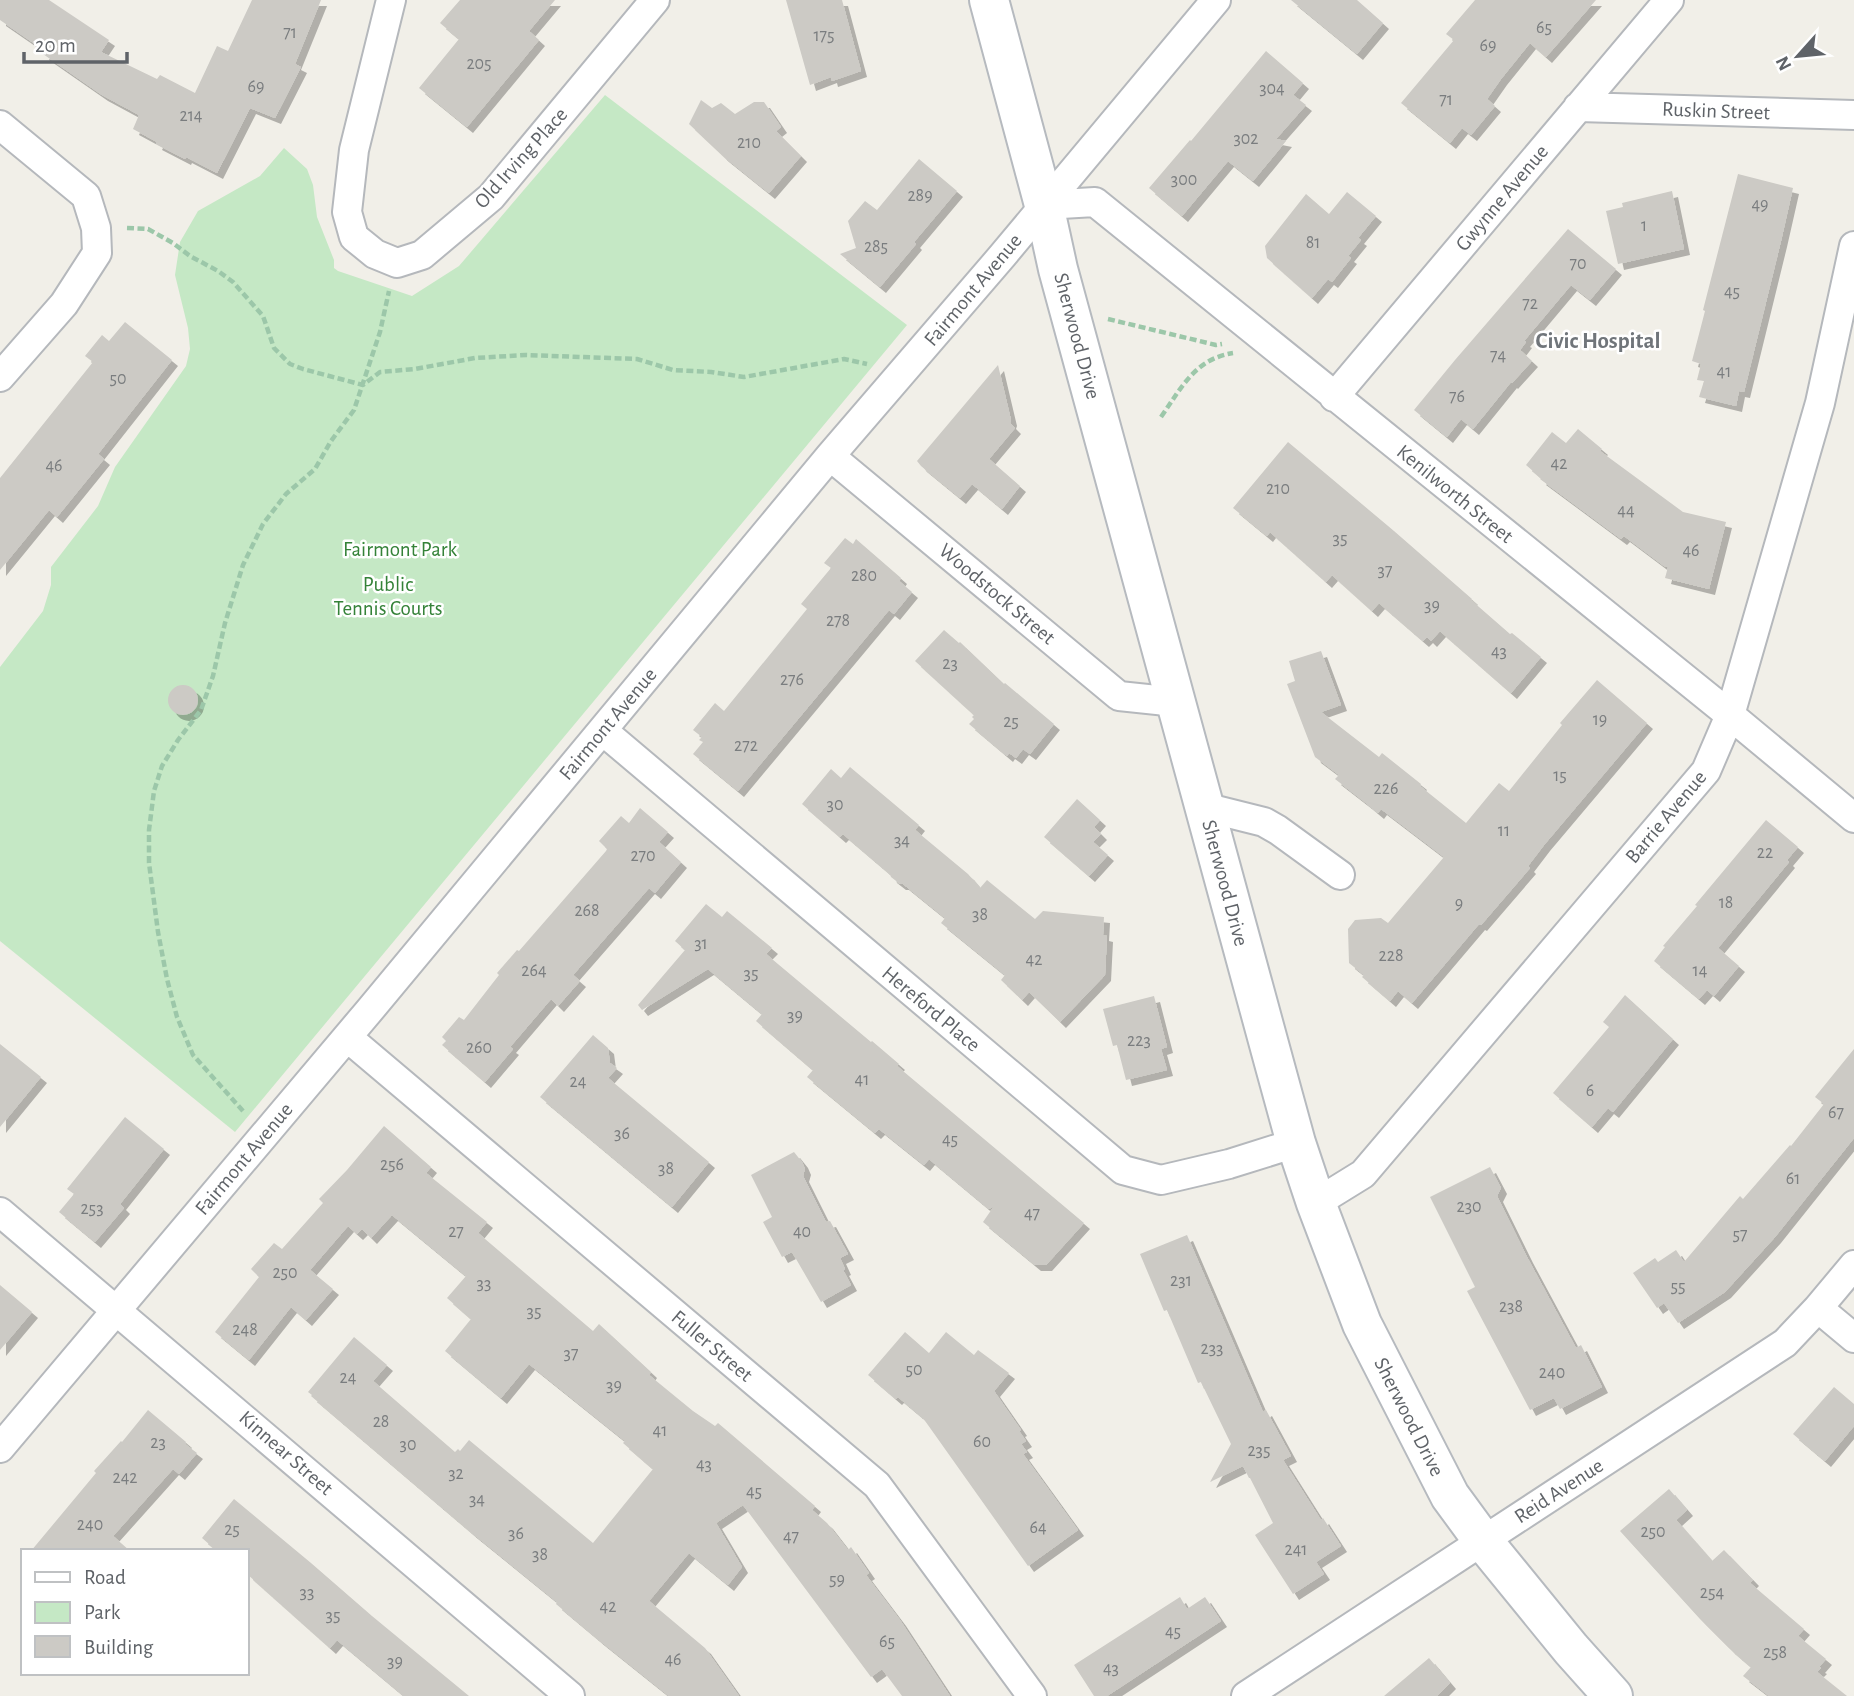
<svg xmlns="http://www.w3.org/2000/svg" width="1854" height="1696" font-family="'Alegreya Sans',sans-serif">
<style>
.green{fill:#c5e8c5}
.building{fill:#cccac5;filter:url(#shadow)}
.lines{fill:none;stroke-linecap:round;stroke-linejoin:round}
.street-casing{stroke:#b5b8bc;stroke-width:32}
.secondary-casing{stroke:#b6babf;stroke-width:42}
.path{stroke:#9cc7a9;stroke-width:4.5;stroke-dasharray:7 3.5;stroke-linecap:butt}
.street{stroke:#fff;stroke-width:28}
.secondary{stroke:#fff;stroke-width:38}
.labels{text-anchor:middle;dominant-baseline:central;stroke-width:5;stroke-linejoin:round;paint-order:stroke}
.number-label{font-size:18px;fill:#7a7d7f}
.street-label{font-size:21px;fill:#5f6368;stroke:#fff}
.park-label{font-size:21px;fill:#348238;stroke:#fff}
.neighbourhood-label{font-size:23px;font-weight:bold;fill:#70757a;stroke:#fff}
</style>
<defs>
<filter id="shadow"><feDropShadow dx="6" dy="6" stdDeviation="0" flood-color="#0004"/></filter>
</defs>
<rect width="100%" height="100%" fill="#f1efe8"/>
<path class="green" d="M 605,95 L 907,325 L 235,1132 L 0,941 L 0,667 L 43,611 L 51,585 L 51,567 L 98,506 L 115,467 L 186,366 L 190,349 L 188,328 L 175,275 L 180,242 L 198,211 L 260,176 L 284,148 L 307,169 L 313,185 L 317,217 L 334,260 L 334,268 L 338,271 L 412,296 L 459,266 Z"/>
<path class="building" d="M 0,0 L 49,0 L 109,40 L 101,52 L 157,79 L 160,75 L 195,93 L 217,46 L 228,51 L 252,0 L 321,0 L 295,64 L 301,67 L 275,118 L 250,108 L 217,173 L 186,157 L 185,159 L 156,144 L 157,142 L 133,129 L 139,115 L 102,95 L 43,54 L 45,51 L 0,20 Z
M 460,0 L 555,0 L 529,31 L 539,40 L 467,127 L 419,88 L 459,39 L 440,23 Z
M 786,0 L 842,0 L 861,71 L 832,81 L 831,77 L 810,85 Z
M 1291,0 L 1357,0 L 1383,23 L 1357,54 Z
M 1475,0 L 1596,0 L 1546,57 L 1530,43 L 1501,79 L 1487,99 L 1495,106 L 1471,135 L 1462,128 L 1450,143 L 1401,103 L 1454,40 L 1446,34 Z
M 1266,51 L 1303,83 L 1293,95 L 1306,105 L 1276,139 L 1286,141 L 1253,181 L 1228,161 L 1182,216 L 1149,188 L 1190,140 L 1191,141 Z
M 701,100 L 712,108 L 721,103 L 735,114 L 754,102 L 764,102 L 781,127 L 776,131 L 801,156 L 769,193 L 723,156 L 689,124 Z
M 919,159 L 957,191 L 914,242 L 916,244 L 880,287 L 840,254 L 856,248 L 848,221 L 865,201 L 877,210 Z
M 1738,174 L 1793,188 L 1781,241 L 1744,392 L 1739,391 L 1736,406 L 1699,397 L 1704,381 L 1697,380 L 1701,364 L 1692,361 L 1705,311 L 1703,310 Z
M 1672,191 L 1684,249 L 1618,264 L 1606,211 L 1623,207 L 1622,203 Z
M 1347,192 L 1376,216 L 1358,238 L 1361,240 L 1348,256 L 1351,258 L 1332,282 L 1328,279 L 1312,298 L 1267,258 L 1265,246 L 1306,194 L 1329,214 Z
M 1568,229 L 1616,269 L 1590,300 L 1571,285 L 1524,341 L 1526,342 L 1520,350 L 1532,361 L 1512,383 L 1511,382 L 1473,429 L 1461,419 L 1447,437 L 1414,410 L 1455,360 Z
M 125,322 L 172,360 L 98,454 L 104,459 L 57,517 L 49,510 L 0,570 L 0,478 L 93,362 L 85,356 L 102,335 L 109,341 Z
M 998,365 L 1011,420 L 1010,423 L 1015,428 L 989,459 L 1020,486 L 1002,509 L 972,484 L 960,498 L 921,466 L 917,461 Z
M 1578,429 L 1602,449 L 1600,451 L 1683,512 L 1726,522 L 1709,589 L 1665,578 L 1668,567 L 1664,566 L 1624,536 L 1621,539 L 1540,479 L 1541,478 L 1526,465 L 1552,432 L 1566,443 Z
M 1288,442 L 1394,531 L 1472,599 L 1471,600 L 1510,634 L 1512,633 L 1541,657 L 1511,693 L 1440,631 L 1431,641 L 1427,637 L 1423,641 L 1379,603 L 1372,611 L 1332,575 L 1326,582 L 1270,532 L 1267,536 L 1233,508 Z
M 845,538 L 853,544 L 856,539 L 901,578 L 899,581 L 912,592 L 894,614 L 889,610 L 738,791 L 693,754 L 703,742 L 699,740 L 702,737 L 693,730 L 715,703 L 724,711 L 807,609 L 801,604 L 831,568 L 824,563 Z
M 944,630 L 959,643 L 960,642 L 1004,684 L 1005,683 L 1054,724 L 1030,754 L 1023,749 L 1016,758 L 1009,753 L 1007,756 L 969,724 L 974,719 L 972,717 L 974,715 L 915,661 Z
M 1321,651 L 1341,705 L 1321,712 L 1379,757 L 1382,753 L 1421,784 L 1420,786 L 1466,823 L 1499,783 L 1509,791 L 1562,725 L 1560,723 L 1597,680 L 1647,723 L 1544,845 L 1528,866 L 1530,868 L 1481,925 L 1479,924 L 1412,1003 L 1398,991 L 1390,1001 L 1362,977 L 1364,975 L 1349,963 L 1348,929 L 1355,920 L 1381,918 L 1388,923 L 1444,857 L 1381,809 L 1378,813 L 1366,803 L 1335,779 L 1339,775 L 1315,757 L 1287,684 L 1295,681 L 1289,661 Z
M168 700a15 15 0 1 1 30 0a15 15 0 1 1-30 0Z
M 850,767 L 919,825 L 915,830 L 968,874 L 980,888 L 987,880 L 1035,919 L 1043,911 L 1104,917 L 1103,935 L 1107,936 L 1105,975 L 1060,1022 L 1029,992 L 1022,1000 L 1001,980 L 1005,975 L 941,923 L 945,918 L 903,884 L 900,884 L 891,877 L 890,874 L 843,834 L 840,837 L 802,804 L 831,769 L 841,778 Z
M 1077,799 L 1100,820 L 1094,827 L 1101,834 L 1093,842 L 1108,855 L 1089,876 L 1044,837 Z
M 640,808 L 668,832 L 659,842 L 681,862 L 655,893 L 649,888 L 573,975 L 580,981 L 558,1006 L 551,999 L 510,1047 L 513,1049 L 485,1082 L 442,1045 L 446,1041 L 442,1037 L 459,1017 L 464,1020 L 499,975 L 497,973 L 517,950 L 519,951 L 606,851 L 607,849 L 599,841 L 621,816 L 629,823 Z
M 1766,820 L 1798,847 L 1787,860 L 1789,862 L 1718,948 L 1739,966 L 1714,996 L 1707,990 L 1699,999 L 1654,961 L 1665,947 L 1663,946 L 1697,906 L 1695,905 Z
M 706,904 L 722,917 L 727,911 L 772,948 L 766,954 L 871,1042 L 872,1041 L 899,1064 L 897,1066 L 1084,1223 L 1046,1265 L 1035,1265 L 983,1222 L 994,1206 L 989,1209 L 929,1159 L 924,1165 L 879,1129 L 875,1133 L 807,1077 L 813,1070 L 756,1021 L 762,1014 L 708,969 L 642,1010 L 638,1005 L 685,950 L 675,941 Z
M 1625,995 L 1673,1039 L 1613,1112 L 1608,1108 L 1592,1127 L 1553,1093 L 1609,1027 L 1603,1022 Z
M 1154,996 L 1167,1047 L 1161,1049 L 1167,1070 L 1126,1080 L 1117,1045 L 1113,1046 L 1103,1009 Z
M 593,1035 L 608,1048 L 610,1063 L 617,1068 L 608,1078 L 709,1162 L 672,1207 L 540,1097 Z
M 0,1044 L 41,1077 L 0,1127 Z
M 1854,1049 L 1854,1138 L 1775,1237 L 1725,1292 L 1678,1323 L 1664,1303 L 1657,1308 L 1633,1273 L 1655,1258 L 1658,1262 L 1676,1250 L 1684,1262 L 1740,1196 L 1743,1199 L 1790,1145 L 1791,1146 L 1824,1104 L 1815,1097 Z
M 125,1117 L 164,1149 L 120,1204 L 124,1208 L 95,1242 L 59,1212 L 74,1194 L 67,1189 Z
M 384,1126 L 431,1167 L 426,1173 L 487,1222 L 478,1233 L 593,1331 L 599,1324 L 651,1372 L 649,1375 L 693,1411 L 715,1426 L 718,1423 L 815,1506 L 812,1510 L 827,1523 L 848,1550 L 851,1547 L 869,1573 L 866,1575 L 900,1620 L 950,1696 L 902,1696 L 882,1669 L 871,1677 L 743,1505 L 716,1523 L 742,1567 L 728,1585 L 689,1553 L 649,1601 L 705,1648 L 739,1696 L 669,1696 L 599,1640 L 556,1604 L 557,1602 L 472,1533 L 311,1396 L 312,1395 L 308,1392 L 354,1337 L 387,1365 L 373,1381 L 455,1452 L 458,1449 L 460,1451 L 469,1440 L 593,1543 L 653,1469 L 623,1443 L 625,1441 L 529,1364 L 501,1398 L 445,1351 L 471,1319 L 447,1298 L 466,1276 L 392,1215 L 371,1238 L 362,1229 L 357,1234 L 348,1226 L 310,1270 L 333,1289 L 306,1320 L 291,1307 L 249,1360 L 215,1332 L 259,1277 L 251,1269 L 274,1243 L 282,1249 L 323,1203 L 319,1199 L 347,1170 Z
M 794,1152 L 802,1162 L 805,1169 L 803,1176 L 826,1222 L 830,1221 L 848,1254 L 840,1258 L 845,1269 L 843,1270 L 851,1285 L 821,1302 L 792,1252 L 782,1257 L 763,1222 L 772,1217 L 751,1175 Z
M 1490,1167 L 1501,1188 L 1497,1196 L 1527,1257 L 1576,1348 L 1581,1345 L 1602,1387 L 1560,1409 L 1554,1398 L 1530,1410 L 1467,1291 L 1475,1287 L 1430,1197 Z
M 1187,1235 L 1263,1412 L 1266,1410 L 1291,1456 L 1283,1460 L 1321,1520 L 1323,1518 L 1341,1546 L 1316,1562 L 1324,1574 L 1293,1594 L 1255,1535 L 1273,1523 L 1250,1478 L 1249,1478 L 1243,1466 L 1210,1482 L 1231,1444 L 1201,1382 L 1198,1383 L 1167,1310 L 1164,1311 L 1140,1254 Z
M 0,1285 L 32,1312 L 0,1350 Z
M 905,1332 L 929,1353 L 946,1332 L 974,1355 L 978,1350 L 1009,1373 L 994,1391 L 1021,1430 L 1019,1431 L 1026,1441 L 1021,1444 L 1027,1452 L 1023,1454 L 1078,1530 L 1028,1566 L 923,1418 L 898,1397 L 896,1399 L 868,1375 Z
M 1834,1387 L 1854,1404 L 1854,1426 L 1825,1461 L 1793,1434 Z
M 148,1410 L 186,1442 L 185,1444 L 197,1453 L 179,1474 L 173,1469 L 113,1536 L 130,1551 L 31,1551 L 96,1473 L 94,1471 L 121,1441 L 122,1442 Z
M 1669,1489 L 1687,1510 L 1676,1520 L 1712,1561 L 1724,1550 L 1753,1580 L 1750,1583 L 1804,1629 L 1798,1636 L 1826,1659 L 1819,1667 L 1821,1668 L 1817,1672 L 1847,1696 L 1769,1696 L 1743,1676 L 1751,1667 L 1729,1648 L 1700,1619 L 1620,1531 Z
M 234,1499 L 311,1563 L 372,1616 L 469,1696 L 404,1696 L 337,1640 L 330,1648 L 247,1574 L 247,1551 L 217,1551 L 202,1538 Z
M 1180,1597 L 1187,1609 L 1205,1597 L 1221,1621 L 1107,1696 L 1094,1696 L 1074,1665 Z
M 1429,1658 L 1450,1683 L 1437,1696 L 1384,1696 Z"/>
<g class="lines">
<g class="street-casing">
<path id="street" d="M 391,0 L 354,150 L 347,212 L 354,237 L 375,254 L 397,263 L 422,255 L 491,197 L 655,0
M 1578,107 L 1854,115
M 0,125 L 86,196 L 96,228 L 97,253 L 64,304 L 0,377
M 1044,205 L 1095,202 L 1730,715 L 1854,818
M 1334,397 L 1669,0
M 830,456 L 1119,696 L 1176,702
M 603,731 L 1123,1170 L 1161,1180 L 1229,1164 L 1296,1143
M 1204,807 L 1264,822 L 1278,830 L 1340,875
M 347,1037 L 877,1485 L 1032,1696
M 1316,1203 L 1363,1174 L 1706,771 L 1730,715 L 1820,403 L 1854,246
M 0,1212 L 570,1696
M 1818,1308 L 1854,1338
M 0,1448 L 369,1011 L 830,456 L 1003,255 L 1216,0
M 1246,1696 L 1785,1343 L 1818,1308 L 1854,1265"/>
</g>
<g class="secondary-casing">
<path id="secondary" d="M 989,0 L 1044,205 L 1058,269 L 1276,1070 L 1296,1143 L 1316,1203 L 1362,1324 L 1450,1496 L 1483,1541 L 1571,1649 L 1613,1696"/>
</g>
<path class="path" d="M 127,228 L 148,229 L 173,243 L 190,256 L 218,271 L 233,282 L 263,316 L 274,348 L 290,364 L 303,369 L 363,385 L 380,372 L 415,369 L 475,358 L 526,355 L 637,359 L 673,370 L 711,372 L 744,377 L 844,359 L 867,364
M 1108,319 L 1216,345 L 1222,344
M 1161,417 C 1182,387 1195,359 1233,353
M 243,1111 L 193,1055 L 177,1017 L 167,979 L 158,932 L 149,863 L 149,830 L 154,791 L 162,766 L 178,740 L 201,710 L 213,676 L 225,623 L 243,565 L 263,524 L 286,494 L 315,469 L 331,441 L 354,410 L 380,332 L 389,291"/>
<use href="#street" class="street"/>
<use href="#secondary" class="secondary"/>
</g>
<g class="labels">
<g class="number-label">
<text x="1544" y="28">65</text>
<text x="290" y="33">71</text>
<text x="824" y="36">175</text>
<text x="1488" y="46">69</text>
<text x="479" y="64">205</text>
<text x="256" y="87">69</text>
<text x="1272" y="89">304</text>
<text x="1446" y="100">71</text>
<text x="191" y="116">214</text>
<text x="1246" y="139">302</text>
<text x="749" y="143">210</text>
<text x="1184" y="180">300</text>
<text x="920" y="196">289</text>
<text x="1760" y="205">49</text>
<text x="1644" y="226">1</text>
<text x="1313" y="243">81</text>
<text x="876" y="247">285</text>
<text x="1578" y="264">70</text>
<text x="1732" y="292">45</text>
<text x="1530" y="304">72</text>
<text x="1498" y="356">74</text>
<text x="1724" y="372">41</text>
<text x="118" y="379">50</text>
<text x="1457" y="397">76</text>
<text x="1559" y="464">42</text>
<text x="54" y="466">46</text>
<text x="1278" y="489">210</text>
<text x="1626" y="511">44</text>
<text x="1340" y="539">35</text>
<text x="1691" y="551">46</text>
<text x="1385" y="571">37</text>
<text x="864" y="576">280</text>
<text x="1432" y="606">39</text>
<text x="838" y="621">278</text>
<text x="1499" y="652">43</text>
<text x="950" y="664">23</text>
<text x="792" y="680">276</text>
<text x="1600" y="720">19</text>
<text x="1011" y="722">25</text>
<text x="746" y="746">272</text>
<text x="1560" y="776">15</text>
<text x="1386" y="789">226</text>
<text x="835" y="805">30</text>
<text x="1504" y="831">11</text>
<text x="902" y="841">34</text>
<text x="1765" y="853">22</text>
<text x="643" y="856">270</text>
<text x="1726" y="903">18</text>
<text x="1459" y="904">9</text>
<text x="587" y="911">268</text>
<text x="980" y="915">38</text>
<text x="701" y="944">31</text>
<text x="1391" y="956">228</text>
<text x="1034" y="960">42</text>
<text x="534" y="971">264</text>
<text x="1700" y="971">14</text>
<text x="751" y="974">35</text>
<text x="795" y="1016">39</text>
<text x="1139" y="1041">223</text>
<text x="479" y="1048">260</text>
<text x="862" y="1080">41</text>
<text x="578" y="1082">24</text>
<text x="1590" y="1091">6</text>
<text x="1836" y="1113">67</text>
<text x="622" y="1134">36</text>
<text x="950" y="1140">45</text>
<text x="392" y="1165">256</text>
<text x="666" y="1169">38</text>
<text x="1793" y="1179">61</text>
<text x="1469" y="1207">230</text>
<text x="92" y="1209">253</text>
<text x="1032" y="1214">47</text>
<text x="456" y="1232">27</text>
<text x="802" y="1232">40</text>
<text x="1740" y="1235">57</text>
<text x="285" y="1273">250</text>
<text x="1181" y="1281">231</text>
<text x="484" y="1284">33</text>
<text x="1678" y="1287">55</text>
<text x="1511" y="1307">238</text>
<text x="534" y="1312">35</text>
<text x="245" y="1330">248</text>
<text x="1212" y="1349">233</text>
<text x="571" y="1354">37</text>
<text x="914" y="1370">50</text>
<text x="1552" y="1373">240</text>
<text x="348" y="1378">24</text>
<text x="614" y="1386">39</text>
<text x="381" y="1422">28</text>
<text x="660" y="1431">41</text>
<text x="982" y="1442">60</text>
<text x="158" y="1443">23</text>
<text x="408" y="1445">30</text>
<text x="1259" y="1451">235</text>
<text x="704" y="1465">43</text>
<text x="456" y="1474">32</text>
<text x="125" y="1478">242</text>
<text x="754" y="1492">45</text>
<text x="477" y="1500">34</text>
<text x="90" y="1525">240</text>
<text x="1038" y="1528">64</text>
<text x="232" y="1530">25</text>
<text x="1653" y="1532">250</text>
<text x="516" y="1534">36</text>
<text x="791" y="1537">47</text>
<text x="1296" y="1550">241</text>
<text x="540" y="1555">38</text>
<text x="837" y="1580">59</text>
<text x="307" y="1593">33</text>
<text x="1712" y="1593">254</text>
<text x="608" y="1607">42</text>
<text x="333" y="1616">35</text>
<text x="1173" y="1632">45</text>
<text x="887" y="1642">65</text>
<text x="1775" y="1653">258</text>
<text x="673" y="1660">46</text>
<text x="395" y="1662">39</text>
<text x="1111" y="1669">43</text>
</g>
<g class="street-label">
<text transform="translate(1716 111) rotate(2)">Ruskin Street</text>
<text transform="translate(521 158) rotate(-48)">Old Irving Place</text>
<text transform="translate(1502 198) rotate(-50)">Gwynne Avenue</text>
<text transform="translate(973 290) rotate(-50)">Fairmont Avenue</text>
<text transform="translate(1077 336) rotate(75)">Sherwood Drive</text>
<text transform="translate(1455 494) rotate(39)">Kenilworth Street</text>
<text transform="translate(997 594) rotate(40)">Woodstock Street</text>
<text transform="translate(608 724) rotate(-50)">Fairmont Avenue</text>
<text transform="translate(1666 817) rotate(-50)">Barrie Avenue</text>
<text transform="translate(1225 883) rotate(75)">Sherwood Drive</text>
<text transform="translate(931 1009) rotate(40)">Hereford Place</text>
<text transform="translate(244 1159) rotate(-50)">Fairmont Avenue</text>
<text transform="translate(712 1346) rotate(40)">Fuller Street</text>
<text transform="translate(1409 1417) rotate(63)">Sherwood Drive</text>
<text transform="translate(286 1453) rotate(41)">Kinnear Street</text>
<text transform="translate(1559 1491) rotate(-33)">Reid Avenue</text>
</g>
<g class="park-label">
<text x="400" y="549">Fairmont Park</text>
<text x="388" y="584">Public<tspan x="388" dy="24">Tennis Courts</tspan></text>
</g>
<g class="neighbourhood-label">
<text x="1598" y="341">Civic Hospital</text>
</g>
</g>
<rect x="21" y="1549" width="228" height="126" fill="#ffffff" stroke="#bfc1c3" stroke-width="2"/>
<rect x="35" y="1572" width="35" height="10" fill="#ffffff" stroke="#bfc1c3" stroke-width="2"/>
<text x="84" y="1584" font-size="21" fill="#5f6368">Road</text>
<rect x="35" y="1602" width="35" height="21" fill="#c5e8c5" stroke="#bfc1c3" stroke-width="2"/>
<text x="84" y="1619" font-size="21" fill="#5f6368">Park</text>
<rect x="35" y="1636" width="35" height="21" fill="#cccac5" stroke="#bfc1c3" stroke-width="2"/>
<text x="84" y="1654" font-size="21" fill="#5f6368">Building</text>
<g transform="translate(1798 56) rotate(243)" stroke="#ffffff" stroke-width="5" paint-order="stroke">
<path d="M0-5L12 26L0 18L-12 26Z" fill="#5f6368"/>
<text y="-10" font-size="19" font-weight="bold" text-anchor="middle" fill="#5f6368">N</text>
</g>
<path d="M24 52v10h103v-10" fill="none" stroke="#5f6368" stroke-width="3.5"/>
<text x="35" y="52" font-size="21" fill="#5f6368" stroke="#ffffff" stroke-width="5" paint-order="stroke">20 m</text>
</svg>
